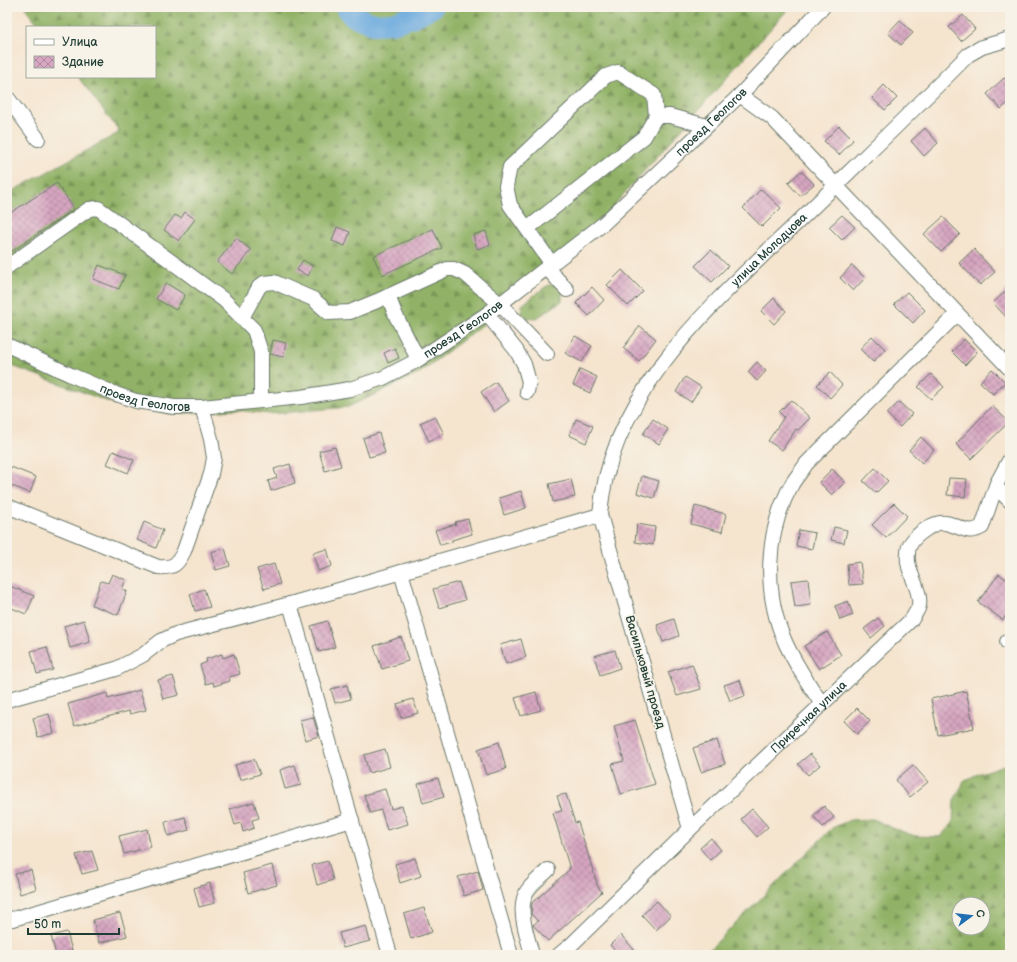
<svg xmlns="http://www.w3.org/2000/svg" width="1017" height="962" font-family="'Balsamiq Sans',sans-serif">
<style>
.forest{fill:url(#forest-firs);stroke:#58784d;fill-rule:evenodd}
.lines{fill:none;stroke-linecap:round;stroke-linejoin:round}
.river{stroke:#6caade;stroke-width:22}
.building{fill:url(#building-cross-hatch)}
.minor-casing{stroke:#6a776a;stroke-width:16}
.minor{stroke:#fff;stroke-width:14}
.labels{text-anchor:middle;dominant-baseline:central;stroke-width:3.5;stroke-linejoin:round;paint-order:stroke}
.street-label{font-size:12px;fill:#1f3d34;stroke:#f7f3e8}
</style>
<defs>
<pattern id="forest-firs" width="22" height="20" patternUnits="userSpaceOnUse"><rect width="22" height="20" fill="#91b266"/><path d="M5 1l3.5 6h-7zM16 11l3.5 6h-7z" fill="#769255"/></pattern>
<pattern id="building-cross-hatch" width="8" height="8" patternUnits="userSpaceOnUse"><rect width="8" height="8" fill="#d7a6c1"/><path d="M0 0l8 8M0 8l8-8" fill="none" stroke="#ae889e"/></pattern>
</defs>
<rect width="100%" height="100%" fill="#f7f3e8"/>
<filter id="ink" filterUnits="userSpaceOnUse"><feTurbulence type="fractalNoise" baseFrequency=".025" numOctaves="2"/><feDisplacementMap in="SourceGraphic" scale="8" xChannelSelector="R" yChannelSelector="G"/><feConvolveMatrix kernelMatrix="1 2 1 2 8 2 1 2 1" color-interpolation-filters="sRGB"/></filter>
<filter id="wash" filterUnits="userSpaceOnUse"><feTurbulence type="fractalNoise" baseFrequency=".012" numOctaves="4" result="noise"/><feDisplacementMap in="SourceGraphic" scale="16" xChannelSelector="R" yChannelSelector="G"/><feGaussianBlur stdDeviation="0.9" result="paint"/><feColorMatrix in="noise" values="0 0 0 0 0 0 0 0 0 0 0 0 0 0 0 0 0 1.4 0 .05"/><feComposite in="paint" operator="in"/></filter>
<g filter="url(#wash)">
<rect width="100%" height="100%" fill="#f5e4ce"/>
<path class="forest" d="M 25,7 L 790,7 L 560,266 L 418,374 L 348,407 L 269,414 L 237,410 L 174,414 L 112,403 L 7,364 L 7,194 L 120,132 L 78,77 L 155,77 L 155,27 L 40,27 Z
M 554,283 L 562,292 L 562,301 L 537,318 L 528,319 L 521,313 L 522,305 L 545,287 Z
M 1010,763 L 1010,955 L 704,955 L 832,828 L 850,820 L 873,819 L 892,828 L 915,836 L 940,837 L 953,822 L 954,800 L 965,780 L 980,773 ZM 959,904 L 983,904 L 983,928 L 959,928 Z"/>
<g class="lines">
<path class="river" d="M 347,7 L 352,15 L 373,24 L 392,23 L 414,16 L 432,7"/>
</g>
<g id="blocks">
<path class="building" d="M 963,15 L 975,29 L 961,41 L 949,27 Z
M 900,20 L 913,33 L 901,45 L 888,33 Z
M 1004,78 L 1010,84 L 1010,101 L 1001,109 L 987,94 Z
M 884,85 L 897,98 L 885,110 L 872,98 Z
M 839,126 L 853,140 L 839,155 L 824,141 Z
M 925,128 L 938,143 L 924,156 L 911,141 Z
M 801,171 L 814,184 L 800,196 L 788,183 Z
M 57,183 L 74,209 L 11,252 L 7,245 L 7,215 Z
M 761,189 L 781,208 L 762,227 L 743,208 Z
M 185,212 L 195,219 L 179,241 L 164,230 L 175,215 L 181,218 Z
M 842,215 L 855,227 L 842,240 L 829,227 Z
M 943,217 L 960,234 L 941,252 L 924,234 Z
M 337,227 L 350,232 L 345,246 L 332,241 Z
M 433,229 L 442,248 L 382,275 L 373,256 Z
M 486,231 L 490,245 L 477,249 L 473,235 Z
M 236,238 L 251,250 L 232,274 L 217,262 Z
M 974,249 L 995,272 L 980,285 L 959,263 Z
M 711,250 L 728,266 L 712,282 L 695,266 Z
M 303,260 L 313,266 L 308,276 L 297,270 Z
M 99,265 L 125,275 L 119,289 L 93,279 Z
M 852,265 L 865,278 L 853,291 L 840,278 Z
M 622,270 L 643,291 L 628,306 L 607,285 Z
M 166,283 L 185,295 L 176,310 L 156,299 Z
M 592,287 L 604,300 L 589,316 L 576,303 Z
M 1010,287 L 1010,321 L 993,303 Z
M 907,292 L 925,310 L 913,323 L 894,304 Z
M 774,298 L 786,311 L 774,324 L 761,311 Z
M 640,326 L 656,339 L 639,361 L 623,348 Z
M 575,336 L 592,346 L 582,362 L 565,353 Z
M 872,336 L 885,349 L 873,362 L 860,349 Z
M 964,339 L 977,352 L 965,365 L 952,352 Z
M 273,340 L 286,343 L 283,357 L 270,354 Z
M 395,348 L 399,358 L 388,363 L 384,353 Z
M 757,362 L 766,371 L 757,381 L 748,372 Z
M 580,369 L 597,377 L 590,393 L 573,385 Z
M 992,369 L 1005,382 L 993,394 L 980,382 Z
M 830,372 L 842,385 L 830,398 L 817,385 Z
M 931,374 L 944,387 L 931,399 L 918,387 Z
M 685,377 L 701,387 L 691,402 L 676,392 Z
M 496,382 L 509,401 L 494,412 L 481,392 Z
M 791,400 L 810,418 L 798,430 L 796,429 L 782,450 L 768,441 L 784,417 L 779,412 Z
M 899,402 L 912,414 L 900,427 L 887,414 Z
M 992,406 L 1009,422 L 971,459 L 956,444 Z
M 435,416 L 444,434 L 429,441 L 420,423 Z
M 576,419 L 593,426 L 586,443 L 569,435 Z
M 653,419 L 668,429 L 659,444 L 643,434 Z
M 379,433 L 385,453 L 369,457 L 363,438 Z
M 921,437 L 934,450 L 922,463 L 909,450 Z
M 335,447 L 341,466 L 325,471 L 319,451 Z
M 113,451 L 134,460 L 128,473 L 107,464 Z
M 290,464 L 295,483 L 271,491 L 268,481 L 277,478 L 274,469 Z
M 11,467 L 36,477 L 30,493 L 7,484 L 7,476 Z
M 875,468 L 888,481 L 876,493 L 863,481 Z
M 832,469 L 845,482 L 832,495 L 819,482 Z
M 642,476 L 659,481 L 654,498 L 637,493 Z
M 949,478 L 967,479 L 965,497 L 947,495 Z
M 571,479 L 575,497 L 553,502 L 549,484 Z
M 521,491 L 526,508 L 504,515 L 499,498 Z
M 894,503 L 907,516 L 886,538 L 872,525 Z
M 695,506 L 726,514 L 722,532 L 691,524 Z
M 468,519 L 472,534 L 452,540 L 452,542 L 440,545 L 435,530 L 456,524 L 455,522 Z
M 144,522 L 163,530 L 156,548 L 137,540 Z
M 637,524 L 655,527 L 653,545 L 635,542 Z
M 834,527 L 847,530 L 844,543 L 831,540 Z
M 799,530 L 815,533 L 812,549 L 796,546 Z
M 225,548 L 230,566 L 216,570 L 211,552 Z
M 327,549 L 332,566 L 318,571 L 313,553 Z
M 860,562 L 863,584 L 849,585 L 847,564 Z
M 274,564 L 280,584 L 264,589 L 257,569 Z
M 112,574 L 126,580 L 122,589 L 127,591 L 118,615 L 92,605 L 101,581 L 108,583 Z
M 999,574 L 1010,582 L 1010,610 L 1003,620 L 978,602 Z
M 808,579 L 811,605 L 795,607 L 791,581 Z
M 459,582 L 465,600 L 439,608 L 433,589 Z
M 7,585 L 34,596 L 26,614 L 7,606 Z
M 204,589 L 210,607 L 195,611 L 190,594 Z
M 848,601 L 853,615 L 840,620 L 835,606 Z
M 878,618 L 885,626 L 871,638 L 864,629 Z
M 674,619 L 679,636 L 663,642 L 657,625 Z
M 84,620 L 90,642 L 70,648 L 64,626 Z
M 327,621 L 335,647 L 319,652 L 311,626 Z
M 827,632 L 841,655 L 819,669 L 804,646 Z
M 401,637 L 408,661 L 382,669 L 374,646 Z
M 521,639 L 526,657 L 506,664 L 500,645 Z
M 47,647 L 53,670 L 37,674 L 31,651 Z
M 615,650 L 620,668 L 600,675 L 594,656 Z
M 222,654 L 223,658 L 234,654 L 240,674 L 229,677 L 230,681 L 214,686 L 213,682 L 206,684 L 200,665 L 207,662 L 206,659 Z
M 692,664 L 701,689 L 677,696 L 668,672 Z
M 173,676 L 179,695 L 163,699 L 158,680 Z
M 740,680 L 745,696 L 730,701 L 724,685 Z
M 347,685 L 351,699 L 335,703 L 331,689 Z
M 140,690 L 146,710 L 130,714 L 129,711 L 74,726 L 68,704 L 107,693 L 108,699 Z
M 966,691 L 974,728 L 938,735 L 931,699 Z
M 536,692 L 541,710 L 521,716 L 515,698 Z
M 413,699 L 418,713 L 401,718 L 397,704 Z
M 857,708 L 870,721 L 857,734 L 844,721 Z
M 49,714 L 54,733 L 38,737 L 33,718 Z
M 313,717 L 319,736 L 305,740 L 300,720 Z
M 635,720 L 655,784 L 621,794 L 612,764 L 624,761 L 614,726 Z
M 717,740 L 725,764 L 701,772 L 693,748 Z
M 499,742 L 506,769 L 486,775 L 478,749 Z
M 385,749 L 390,767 L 369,773 L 364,755 Z
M 810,754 L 820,765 L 808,775 L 798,764 Z
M 254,759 L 260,774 L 240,780 L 235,765 Z
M 295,765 L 301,785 L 285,789 L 280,770 Z
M 913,765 L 928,782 L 910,797 L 896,780 Z
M 438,778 L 444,797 L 423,803 L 418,784 Z
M 385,789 L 391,809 L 402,806 L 408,824 L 387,830 L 381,810 L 370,813 L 364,795 Z
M 566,794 L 575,823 L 578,822 L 598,887 L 602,892 L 548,941 L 533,925 L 538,921 L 531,914 L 532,903 L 570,869 L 553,813 L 562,811 L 557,796 Z
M 254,802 L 259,818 L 252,820 L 254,828 L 243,832 L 241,823 L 235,825 L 230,809 Z
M 824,806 L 834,817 L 823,827 L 813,816 Z
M 752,809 L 768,827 L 757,837 L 741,819 Z
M 185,817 L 189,830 L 168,836 L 165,822 Z
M 147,829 L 151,847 L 124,854 L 119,836 Z
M 711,838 L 721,850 L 710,860 L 700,848 Z
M 92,851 L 98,870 L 82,874 L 76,855 Z
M 415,858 L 421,876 L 400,883 L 395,864 Z
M 328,861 L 333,880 L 317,885 L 312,865 Z
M 272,865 L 277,885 L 248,893 L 243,873 Z
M 31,870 L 36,889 L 20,894 L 15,874 Z
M 478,871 L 483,890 L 464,896 L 458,877 Z
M 210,883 L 215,903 L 199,907 L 194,888 Z
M 657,901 L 671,916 L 656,930 L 642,915 Z
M 424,908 L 432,932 L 411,939 L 404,914 Z
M 120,913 L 127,936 L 99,943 L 93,920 Z
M 366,926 L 370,941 L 343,948 L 339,933 Z
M 67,932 L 72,951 L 56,955 L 51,936 Z
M 621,935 L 639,955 L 619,955 L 610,945 Z"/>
</g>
</g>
<g filter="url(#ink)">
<use href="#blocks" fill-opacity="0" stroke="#6a776a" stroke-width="1"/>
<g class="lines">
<g class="minor-casing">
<g id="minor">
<path d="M 740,95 L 772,118 L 1010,369"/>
<path d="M 7,97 L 38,139"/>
<path d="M 656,116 L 670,116 L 707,126"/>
<path d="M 527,229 L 644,137 L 656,116 L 654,95 L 618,72 L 606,76 L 510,167 L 506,186 L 510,205 L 552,264"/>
<path d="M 7,267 L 89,209 L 98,208 L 224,300 L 254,330 L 261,352 L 261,401"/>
<path d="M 547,268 L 567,290"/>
<path d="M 388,296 L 396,316 L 418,359"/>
<path d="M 487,314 L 516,350 L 524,364 L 529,382 L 527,392"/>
<path d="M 242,318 L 259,287 L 264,283 L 274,282 L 313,299 L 329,313 L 350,312 L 377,301 L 447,269 L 454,269 L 465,274 L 500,304 L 547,354"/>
<path id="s1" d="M 7,345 L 71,375 L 116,394 L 136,401 L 174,407 L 202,407 L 301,397 L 350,389 L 383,378 L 416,361 L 487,314 L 603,224 L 740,95 L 823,7"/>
<path d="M 996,487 L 1010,501"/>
<path d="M 7,506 L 158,567 C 174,568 177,565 184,551 L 211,474 L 214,458 L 211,439 L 202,407"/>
<path d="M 401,572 L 511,955"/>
<path d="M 290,604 L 390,955"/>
<path d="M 1007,642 L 1010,639"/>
<path d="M 7,700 L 116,669 L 143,655 L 161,641 L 176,634 L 290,604 L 600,515"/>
<path d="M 822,704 C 809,685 796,665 786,644 C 763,594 765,532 792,484 C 796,477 802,471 806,464 L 957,314"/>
<path id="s2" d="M 690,829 L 600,515 C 609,391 717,300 800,220 C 856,165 913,111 968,55 L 982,47 L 1010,39"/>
<path d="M 7,918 L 13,919 L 352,820"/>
<path d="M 532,955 C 528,937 517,911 526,893 C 529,886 542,876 548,870"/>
<path id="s3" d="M 559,955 L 571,945 L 690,829 L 912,619 C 914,615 919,609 919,605 C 922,590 905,570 908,554 C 908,552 908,548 910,545 C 914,536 934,521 945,523 C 960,525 967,536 982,527 L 997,483 L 1010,459"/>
</g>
</g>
<use href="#minor" class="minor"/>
</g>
</g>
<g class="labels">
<g class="street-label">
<text stroke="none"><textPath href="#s1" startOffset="809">проезд Геологов</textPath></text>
<text stroke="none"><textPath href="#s2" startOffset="649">улица Молодцова</textPath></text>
<text stroke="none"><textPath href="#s1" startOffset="485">проезд Геологов</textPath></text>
<text stroke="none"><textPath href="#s1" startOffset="149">проезд Геологов</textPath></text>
<text transform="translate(645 672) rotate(74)">Васильковый проезд</text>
<text stroke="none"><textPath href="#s3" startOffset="345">Приречная улица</textPath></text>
</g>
</g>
<rect width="1017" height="962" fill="none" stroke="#f7f3e8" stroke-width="24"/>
<rect x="26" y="26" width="130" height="52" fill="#f7f3e8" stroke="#a1aaa0"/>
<rect x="34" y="39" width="20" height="6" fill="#ffffff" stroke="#a1aaa0"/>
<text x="62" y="46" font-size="12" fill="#1f3d34">Улица</text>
<rect x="34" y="56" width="20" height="12" fill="url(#building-cross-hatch)" stroke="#a1aaa0"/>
<text x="62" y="66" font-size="12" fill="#1f3d34">Здание</text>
<g transform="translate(971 916) rotate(75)"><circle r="19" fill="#f7f3e8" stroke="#a1aaa0"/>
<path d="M0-3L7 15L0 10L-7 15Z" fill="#1f6fb2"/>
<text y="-6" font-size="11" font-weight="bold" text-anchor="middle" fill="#1f3d34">С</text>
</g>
<path d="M28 928v6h91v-6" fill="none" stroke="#1f3d34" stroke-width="2"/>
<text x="34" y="928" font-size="12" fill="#1f3d34" stroke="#f7f3e8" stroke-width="3" paint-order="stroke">50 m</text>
</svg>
